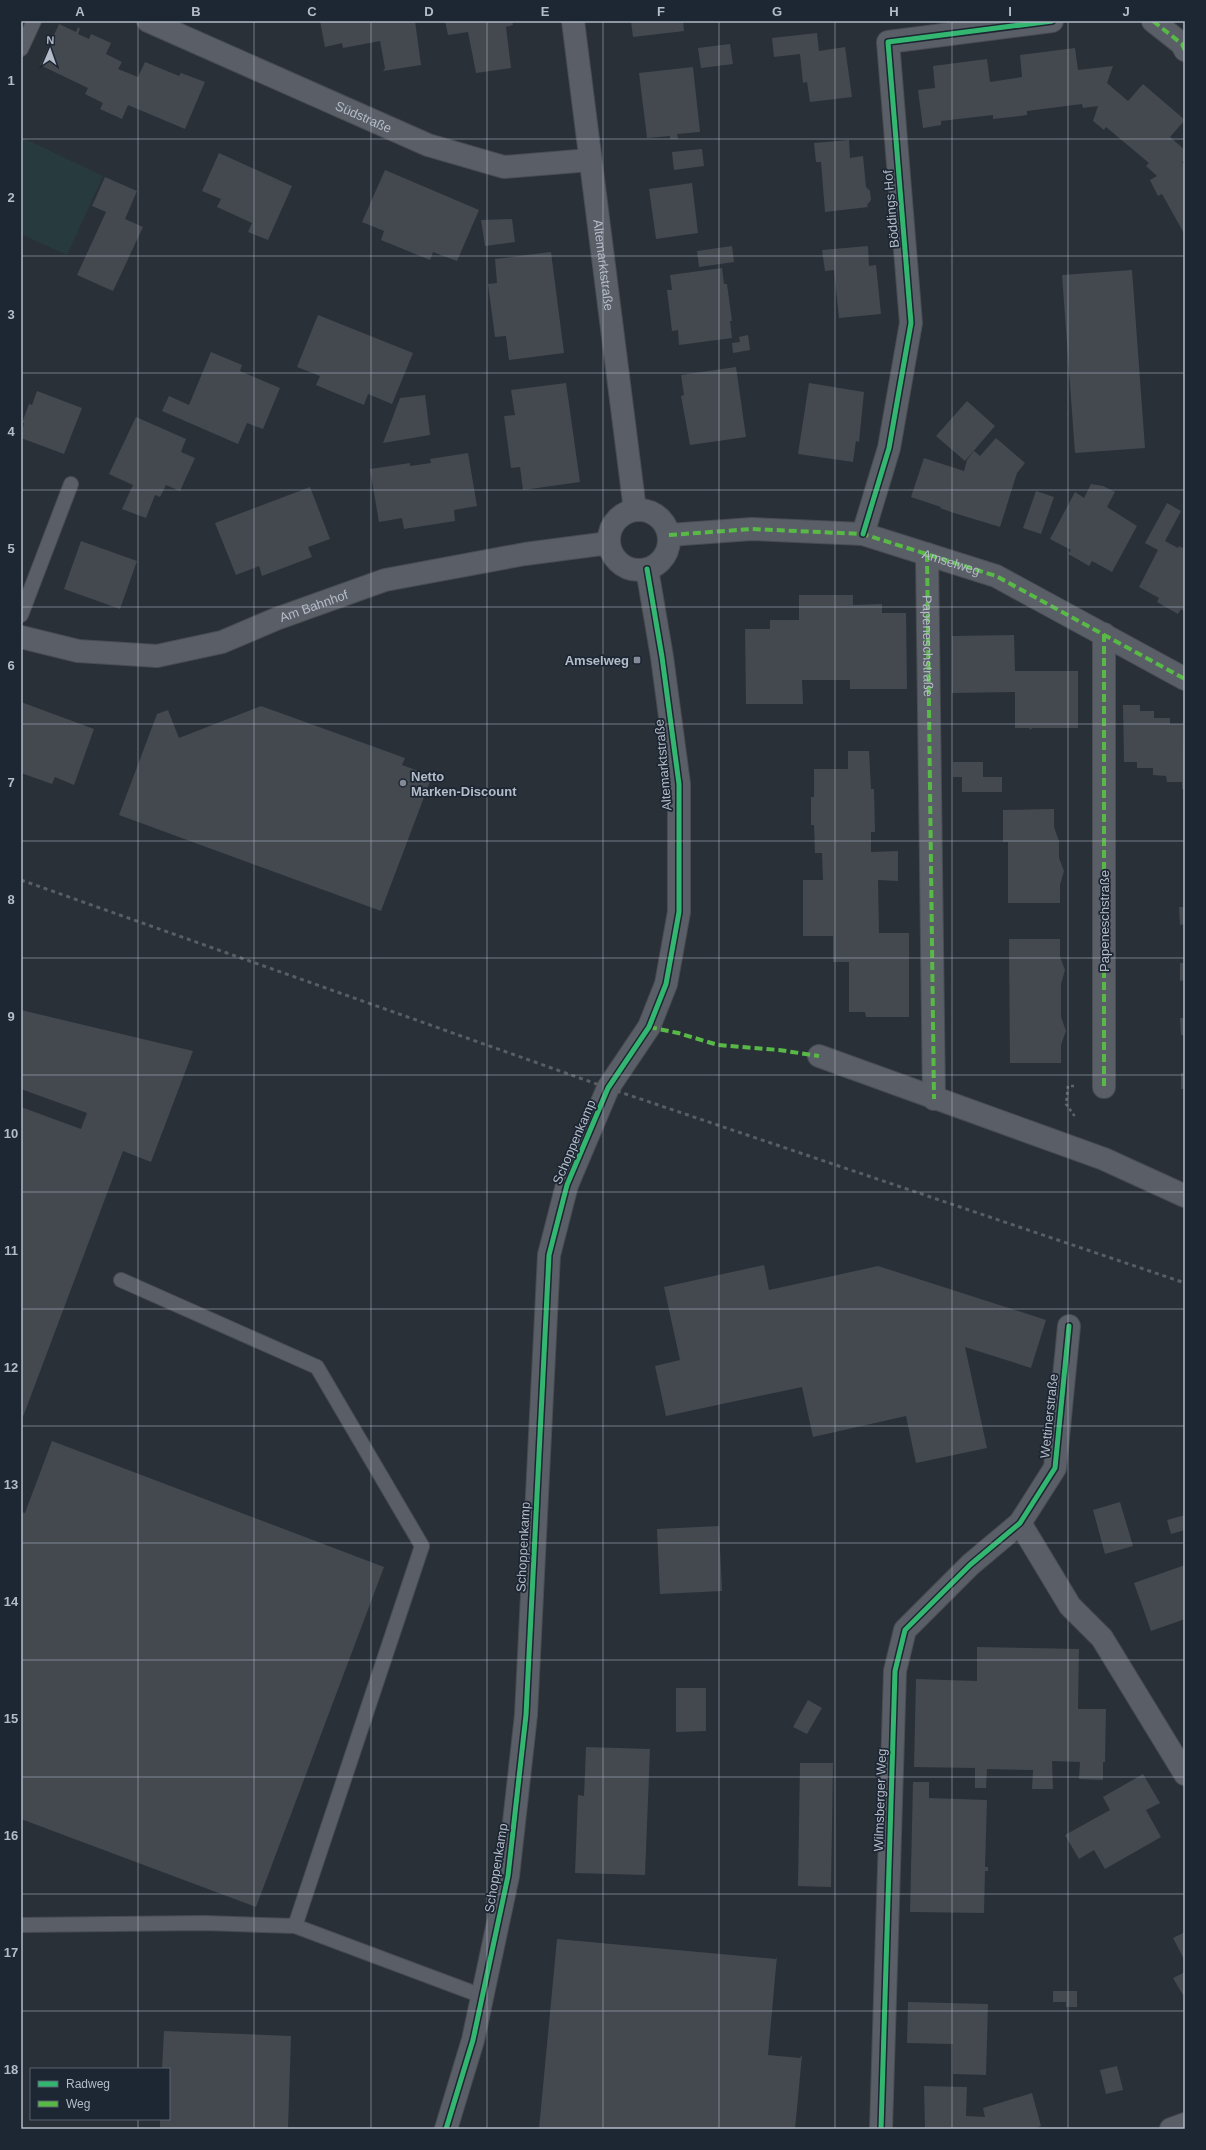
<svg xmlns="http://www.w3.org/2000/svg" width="1206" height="2150" font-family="Arial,sans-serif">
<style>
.green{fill:#273a3e}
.building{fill:#444950}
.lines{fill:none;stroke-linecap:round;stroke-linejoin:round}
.service-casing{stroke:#484c53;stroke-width:16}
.minor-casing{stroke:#484c53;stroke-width:24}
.path{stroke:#5d636a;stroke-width:2.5;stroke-dasharray:3 3;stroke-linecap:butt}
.service{stroke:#5a5e66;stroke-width:14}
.minor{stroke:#5a5e66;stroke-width:22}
.rail{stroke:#595d64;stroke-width:3;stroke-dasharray:4 4;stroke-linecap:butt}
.quiet{stroke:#58b947;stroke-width:4;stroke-dasharray:8 4;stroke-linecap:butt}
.cycleway-casing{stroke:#1d2633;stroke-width:8}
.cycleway{stroke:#33b770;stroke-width:5}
.grid{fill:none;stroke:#b4bcc9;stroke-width:1;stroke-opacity:0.55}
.poi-dot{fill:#848b96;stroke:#1d2633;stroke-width:1.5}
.labels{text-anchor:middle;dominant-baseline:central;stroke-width:3.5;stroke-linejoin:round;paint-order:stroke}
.street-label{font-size:13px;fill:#b4bcc9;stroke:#1d2633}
.poi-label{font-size:13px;font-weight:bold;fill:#b4bcc9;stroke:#1d2633;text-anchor:end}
.neatline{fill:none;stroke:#b4bcc9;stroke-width:1.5}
.grid-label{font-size:13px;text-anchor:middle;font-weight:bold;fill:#b4bcc9}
</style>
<rect width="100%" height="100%" fill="#2a3038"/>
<path class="green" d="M 21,137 L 103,176 L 67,255 L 21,234 Z"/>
<path class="building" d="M 320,21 L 415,21 L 421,65 L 383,71 L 385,68 L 380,41 L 343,48 L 342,43 L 325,47 Z
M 445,21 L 512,21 L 513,25 L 506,27 L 511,68 L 476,73 L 468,32 L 448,35 Z
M 631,21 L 683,21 L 684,31 L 633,37 Z
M 59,24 L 76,32 L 78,27 L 80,29 L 78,34 L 89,39 L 91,34 L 111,43 L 106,54 L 122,62 L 118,69 L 138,77 L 145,62 L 179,76 L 181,73 L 205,82 L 185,129 L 128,105 L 122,119 L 100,109 L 103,103 L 85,94 L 88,88 L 40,65 Z
M 817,33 L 819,51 L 845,47 L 852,97 L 810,102 L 807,82 L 803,83 L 800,54 L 774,57 L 772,38 Z
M 730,44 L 733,64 L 701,68 L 698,48 Z
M 1075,48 L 1078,70 L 1113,66 L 1107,83 L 1128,101 L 1143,84 L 1185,120 L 1170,137 L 1185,150 L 1185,160 L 1182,162 L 1185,166 L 1185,235 L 1162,194 L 1158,196 L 1150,180 L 1157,176 L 1146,166 L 1149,163 L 1106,127 L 1104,130 L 1093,121 L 1098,106 L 1083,108 L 1082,104 L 1027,111 L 1027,115 L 1011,117 L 993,119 L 993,115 L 941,121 L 941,125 L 923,128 L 918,90 L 935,88 L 933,66 L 987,59 L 990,82 L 1022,77 L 1020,55 Z
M 693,67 L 700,132 L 677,134 L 678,139 L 670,139 L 670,136 L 647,138 L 639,73 Z
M 849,140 L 850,158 L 863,156 L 866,187 L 870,191 L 871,200 L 867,205 L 868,207 L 825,212 L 821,162 L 816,162 L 814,143 Z
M 702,149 L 704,166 L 674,170 L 672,152 Z
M 219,153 L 292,186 L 268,240 L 248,232 L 252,223 L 217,207 L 221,199 L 202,191 Z
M 385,170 L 479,210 L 457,261 L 433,252 L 430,260 L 381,240 L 384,231 L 362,222 Z
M 105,177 L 137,191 L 125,219 L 143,227 L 113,291 L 77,275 L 106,212 L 92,206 Z
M 692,183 L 698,233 L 656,239 L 649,189 Z
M 512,219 L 515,242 L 485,246 L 481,220 Z
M 732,246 L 734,262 L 699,267 L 697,251 Z
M 868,246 L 869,266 L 876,265 L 881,314 L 839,318 L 834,270 L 825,271 L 822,250 Z
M 551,252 L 564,353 L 509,360 L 506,336 L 495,337 L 488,284 L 497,283 L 495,259 Z
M 722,268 L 724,284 L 727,284 L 732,321 L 730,321 L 732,338 L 679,345 L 678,330 L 672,331 L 667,290 L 672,290 L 670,275 Z
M 1132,270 L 1145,448 L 1075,453 L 1062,275 Z
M 318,315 L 413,353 L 392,404 L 368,394 L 364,405 L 316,385 L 320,376 L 297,367 Z
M 748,335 L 750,350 L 733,353 L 732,343 L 740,342 L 739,337 Z
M 211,352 L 242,365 L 240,371 L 280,388 L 263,429 L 247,423 L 238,444 L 162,411 L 169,396 L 189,405 Z
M 736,367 L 746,437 L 690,445 L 681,396 L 684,395 L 681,375 Z
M 566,383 L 580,482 L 523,490 L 520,467 L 511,468 L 504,416 L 515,415 L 511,390 Z
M 809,383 L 864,392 L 859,442 L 856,441 L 853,462 L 798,454 Z
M 37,391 L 82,408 L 64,454 L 21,438 L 24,423 L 22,423 L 29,404 L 32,405 Z
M 425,395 L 430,435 L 383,443 L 400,398 Z
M 967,401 L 995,426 L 965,461 L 936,436 Z
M 136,417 L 186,439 L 181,452 L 195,458 L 180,491 L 166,485 L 160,497 L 155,495 L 146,518 L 122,509 L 133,485 L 109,474 Z
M 996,438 L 1025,463 L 1017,473 L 1000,527 L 954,513 L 954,510 L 954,513 L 940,508 L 941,507 L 911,497 L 924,458 L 964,471 L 967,460 L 974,451 L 980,456 Z
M 468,453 L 477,506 L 454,510 L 455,521 L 404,529 L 402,518 L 379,522 L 370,469 L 410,463 L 410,466 L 431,463 L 430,459 Z
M 1091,484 L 1103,486 L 1115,492 L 1107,507 L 1137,526 L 1112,572 L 1092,561 L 1089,566 L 1079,560 L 1068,554 L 1071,550 L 1050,539 L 1075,492 L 1084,498 Z
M 310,487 L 330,539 L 308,547 L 312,557 L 262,576 L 259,566 L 236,575 L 215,523 Z
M 1036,491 L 1054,497 L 1041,534 L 1023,528 Z
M 1167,503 L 1181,511 L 1165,541 L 1178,548 L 1179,546 L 1185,549 L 1185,612 L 1181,609 L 1178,614 L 1157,602 L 1159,598 L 1139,587 L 1158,550 L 1145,543 Z
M 81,541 L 137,561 L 120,609 L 64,589 Z
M 799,595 L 853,595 L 853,605 L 882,604 L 882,613 L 906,613 L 907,689 L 850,689 L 850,680 L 802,680 L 803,704 L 746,704 L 745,629 L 770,629 L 770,620 L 799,620 Z
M 1014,635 L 1015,671 L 1078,671 L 1078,728 L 1033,728 L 1029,730 L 1030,728 L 1015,728 L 1015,692 L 952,693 L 952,636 Z
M 21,702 L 94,729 L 74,785 L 55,777 L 52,784 L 21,773 Z
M 1123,705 L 1140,705 L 1140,711 L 1154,711 L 1154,718 L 1170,718 L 1170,724 L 1183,724 L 1185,789 L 1182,789 L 1182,782 L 1167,782 L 1166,776 L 1153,775 L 1153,768 L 1137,768 L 1137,762 L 1124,762 Z
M 261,706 L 405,758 L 402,765 L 432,776 L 381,911 L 119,815 L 157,714 L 168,710 L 179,738 Z
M 848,751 L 869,751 L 871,789 L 874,789 L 875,832 L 871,832 L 871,852 L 898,851 L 898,881 L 878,880 L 879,933 L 909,933 L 909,1017 L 866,1017 L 865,1012 L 849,1012 L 849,962 L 833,962 L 833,936 L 803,936 L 803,880 L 823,880 L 822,853 L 815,853 L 814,825 L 811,825 L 811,797 L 814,797 L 814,769 L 848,769 Z
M 953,762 L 983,762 L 983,777 L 1002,777 L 1002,792 L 962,792 L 962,777 L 953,777 Z
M 1054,809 L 1054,827 L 1059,841 L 1059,858 L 1064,871 L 1060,885 L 1060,903 L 1008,903 L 1008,842 L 1003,842 L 1003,810 Z
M 1179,907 L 1185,907 L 1185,924 L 1180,925 Z
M 1009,939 L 1060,939 L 1060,957 L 1065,970 L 1061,984 L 1061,1017 L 1066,1031 L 1061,1045 L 1061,1063 L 1010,1063 Z
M 1180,963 L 1185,963 L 1185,980 L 1180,981 Z
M 21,1010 L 193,1051 L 151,1162 L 123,1151 L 21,1422 L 21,1107 L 81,1129 L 87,1113 L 21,1089 Z
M 1180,1018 L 1185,1018 L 1185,1035 L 1181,1035 Z
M 1181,1073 L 1185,1073 L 1185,1089 L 1181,1089 Z
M 764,1265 L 769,1290 L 878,1266 L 1046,1320 L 1031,1368 L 965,1347 L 987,1448 L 916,1463 L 906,1416 L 813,1437 L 802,1387 L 666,1416 L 655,1366 L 680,1360 L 664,1287 Z
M 52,1441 L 384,1567 L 256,1907 L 21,1819 L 21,1512 L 25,1513 Z
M 1120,1502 L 1133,1546 L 1105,1554 L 1093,1510 Z
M 1185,1515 L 1185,1530 L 1171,1534 L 1167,1520 Z
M 719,1526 L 722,1591 L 660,1594 L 657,1529 Z
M 1185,1565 L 1185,1619 L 1151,1631 L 1134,1583 Z
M 977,1647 L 1079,1649 L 1078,1709 L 1106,1709 L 1105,1762 L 1103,1762 L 1103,1780 L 1079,1779 L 1080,1762 L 1052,1761 L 1053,1789 L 1032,1789 L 1033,1770 L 987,1769 L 986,1788 L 975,1788 L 975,1768 L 914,1767 L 916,1679 L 977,1681 Z
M 676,1688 L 706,1688 L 706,1731 L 676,1732 Z
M 808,1700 L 822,1708 L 807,1734 L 793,1727 Z
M 586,1747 L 650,1749 L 645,1875 L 575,1873 L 578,1795 L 584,1796 Z
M 800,1763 L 833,1763 L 831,1887 L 798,1886 Z
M 1143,1774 L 1160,1803 L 1146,1810 L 1161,1837 L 1105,1869 L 1094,1850 L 1079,1859 L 1065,1835 L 1110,1810 L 1103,1797 Z
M 913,1782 L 929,1782 L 929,1798 L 987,1800 L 985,1867 L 988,1867 L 988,1871 L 985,1871 L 984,1913 L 910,1912 Z
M 1185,1932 L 1185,1961 L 1173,1938 Z
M 557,1939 L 776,1959 L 777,1956 L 768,2055 L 800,2058 L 802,2055 L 795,2129 L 539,2129 Z
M 1185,1972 L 1185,1994 L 1183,1995 L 1173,1978 Z
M 1053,1991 L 1077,1991 L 1077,2007 L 1066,2007 L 1066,2002 L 1053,2002 Z
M 908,2002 L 988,2004 L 986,2075 L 953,2074 L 953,2044 L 907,2043 Z
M 164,2031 L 291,2036 L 288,2129 L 160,2129 L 160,2119 L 169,2119 L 169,2069 L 162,2069 Z
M 1117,2066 L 1123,2090 L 1106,2094 L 1100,2070 Z
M 924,2086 L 967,2087 L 966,2116 L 985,2117 L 983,2108 L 1032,2093 L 1041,2126 L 1032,2129 L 925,2129 Z"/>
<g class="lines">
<g class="service-casing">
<path id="service" d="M 21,49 L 34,21
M 21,615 L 71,484
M 121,1280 L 317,1367 L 422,1546 L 295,1926
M 21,1925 L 204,1923 L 295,1926 L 482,1996"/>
</g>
<g class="minor-casing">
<g id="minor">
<path id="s1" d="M 148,21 L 428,145 L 504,167 L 590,160"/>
<path id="s2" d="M 573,21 L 635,510"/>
<path d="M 1153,21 L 1182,44 L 1185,50"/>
<circle cx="639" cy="540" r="30"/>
<path d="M 863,534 L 889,448 L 911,323 L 888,42 L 1052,21"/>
<path id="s3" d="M 669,535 L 752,529 L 863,534 L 996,576 L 1185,679"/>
<path id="s4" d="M 927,554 L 934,1099"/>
<path d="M 1104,634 L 1104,1087"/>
<path id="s5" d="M 21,637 L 78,651 L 157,656 L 222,642 L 276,619 L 385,580 L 525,554 L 609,543"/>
<path d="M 819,1056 L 1104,1159 L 1185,1196"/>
<path d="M 1020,1523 L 1070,1606 L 1102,1638 L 1185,1774"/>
<path d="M 446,2129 L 473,2040 L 508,1876 L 526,1715 L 549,1255 L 567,1185 L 608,1088 L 649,1027 L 666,984 L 679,912 L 679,784 L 662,657 L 647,569"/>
<path d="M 881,2129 L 895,1671 L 905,1630 L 970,1565 L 1020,1523 L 1055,1468 L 1069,1326"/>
<path d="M 1171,2129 L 1185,2124"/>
</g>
</g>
<path class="path" d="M 1074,1086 L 1068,1086 L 1066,1104 L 1076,1118"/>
<use href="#service" class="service"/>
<use href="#minor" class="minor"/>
<path class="rail" d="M 21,880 L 608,1088 L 1185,1283"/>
<path class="quiet" d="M 1153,21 L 1182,44 L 1185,50
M 669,535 L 752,529 L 863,534 L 996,576 L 1185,679
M 927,554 L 934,1099
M 1104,634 L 1104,1087
M 649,1027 L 678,1033 L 718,1045 L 779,1050 L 819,1056"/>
<g class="cycleway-casing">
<path id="cycleway" d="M 863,534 L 889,448 L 911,323 L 888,42 L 1052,21
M 446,2129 L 473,2040 L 508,1876 L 526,1715 L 549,1255 L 567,1185 L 608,1088 L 649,1027 L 666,984 L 679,912 L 679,784 L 662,657 L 647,569
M 881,2129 L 895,1671 L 905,1630 L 970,1565 L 1020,1523 L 1055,1468 L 1069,1326"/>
</g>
<use href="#cycleway" class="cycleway"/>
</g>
<path class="grid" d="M 138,21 L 138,2069M 254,21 L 254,2129M 371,21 L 371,2129M 487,21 L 487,2129M 603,21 L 603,2129M 719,21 L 719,2129M 835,21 L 835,2129M 952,21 L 952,2129M 1068,21 L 1068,2129M 21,139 L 1185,139M 21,256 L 1185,256M 21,373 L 1185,373M 21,490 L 1185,490M 21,607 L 1185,607M 21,724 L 1185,724M 21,841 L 1185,841M 21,958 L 1185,958M 21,1075 L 1185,1075M 21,1192 L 1185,1192M 21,1309 L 1185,1309M 21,1426 L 1185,1426M 21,1543 L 1185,1543M 21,1660 L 1185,1660M 21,1777 L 1185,1777M 21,1894 L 1185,1894M 21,2011 L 1185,2011M 138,2119 L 138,2129"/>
<g class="poi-dot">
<rect x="633" y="656" width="8" height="8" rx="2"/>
<circle cx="403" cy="783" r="4"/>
</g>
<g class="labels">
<g class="street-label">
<text stroke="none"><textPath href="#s1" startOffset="236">Südstraße</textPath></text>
<text transform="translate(891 209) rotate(-95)">Böddings Hof</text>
<text stroke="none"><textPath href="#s2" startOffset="246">Altemarktstraße</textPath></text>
<text stroke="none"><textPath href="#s3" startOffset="287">Amselweg</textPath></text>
<text stroke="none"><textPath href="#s5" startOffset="303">Am Bahnhof</textPath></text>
<text stroke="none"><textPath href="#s4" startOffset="92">Papeneschstraße</textPath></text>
<text transform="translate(663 765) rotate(-95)">Altemarktstraße</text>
<text transform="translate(1104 921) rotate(-90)">Papeneschstraße</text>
<text transform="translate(574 1142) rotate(-67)">Schoppenkamp</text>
<text transform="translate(1049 1416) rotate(-84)">Wettinerstraße</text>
<text transform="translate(523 1547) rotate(-87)">Schoppenkamp</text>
<text transform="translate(880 1800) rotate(-88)">Wilmsberger Weg</text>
<text transform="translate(496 1868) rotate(-81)">Schoppenkamp</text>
</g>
<g class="poi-label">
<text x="629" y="660">Amselweg</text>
<text x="411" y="776" text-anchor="start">Netto<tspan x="411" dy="15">Marken-Discount</tspan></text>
</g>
</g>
<rect width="1206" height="2150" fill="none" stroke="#1d2633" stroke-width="44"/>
<rect x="30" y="2068" width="140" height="52" fill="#1d2633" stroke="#59626f"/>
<rect x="38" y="2081" width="20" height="6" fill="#33b770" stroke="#59626f"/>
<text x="66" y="2088" font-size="12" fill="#b4bcc9">Radweg</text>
<rect x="38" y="2101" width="20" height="6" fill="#58b947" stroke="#59626f"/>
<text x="66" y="2108" font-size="12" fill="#b4bcc9">Weg</text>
<g transform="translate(50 50) rotate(2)" stroke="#1d2633" stroke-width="3" paint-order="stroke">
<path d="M0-3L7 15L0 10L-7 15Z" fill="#b4bcc9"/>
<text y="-6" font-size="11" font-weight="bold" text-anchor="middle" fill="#b4bcc9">N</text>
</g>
<rect x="22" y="22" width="1162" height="2106" class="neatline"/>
<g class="grid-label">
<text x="80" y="16">A</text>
<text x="196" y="16">B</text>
<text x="312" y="16">C</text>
<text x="429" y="16">D</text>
<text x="545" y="16">E</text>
<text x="661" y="16">F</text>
<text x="777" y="16">G</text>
<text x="894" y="16">H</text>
<text x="1010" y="16">I</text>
<text x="1126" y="16">J</text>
<text x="11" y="85">1</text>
<text x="11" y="202">2</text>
<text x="11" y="319">3</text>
<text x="11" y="436">4</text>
<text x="11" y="553">5</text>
<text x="11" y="670">6</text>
<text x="11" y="787">7</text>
<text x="11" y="904">8</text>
<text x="11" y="1021">9</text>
<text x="11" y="1138">10</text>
<text x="11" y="1255">11</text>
<text x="11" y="1372">12</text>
<text x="11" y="1489">13</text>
<text x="11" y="1606">14</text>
<text x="11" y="1723">15</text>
<text x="11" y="1840">16</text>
<text x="11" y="1957">17</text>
<text x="11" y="2074">18</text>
</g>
</svg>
